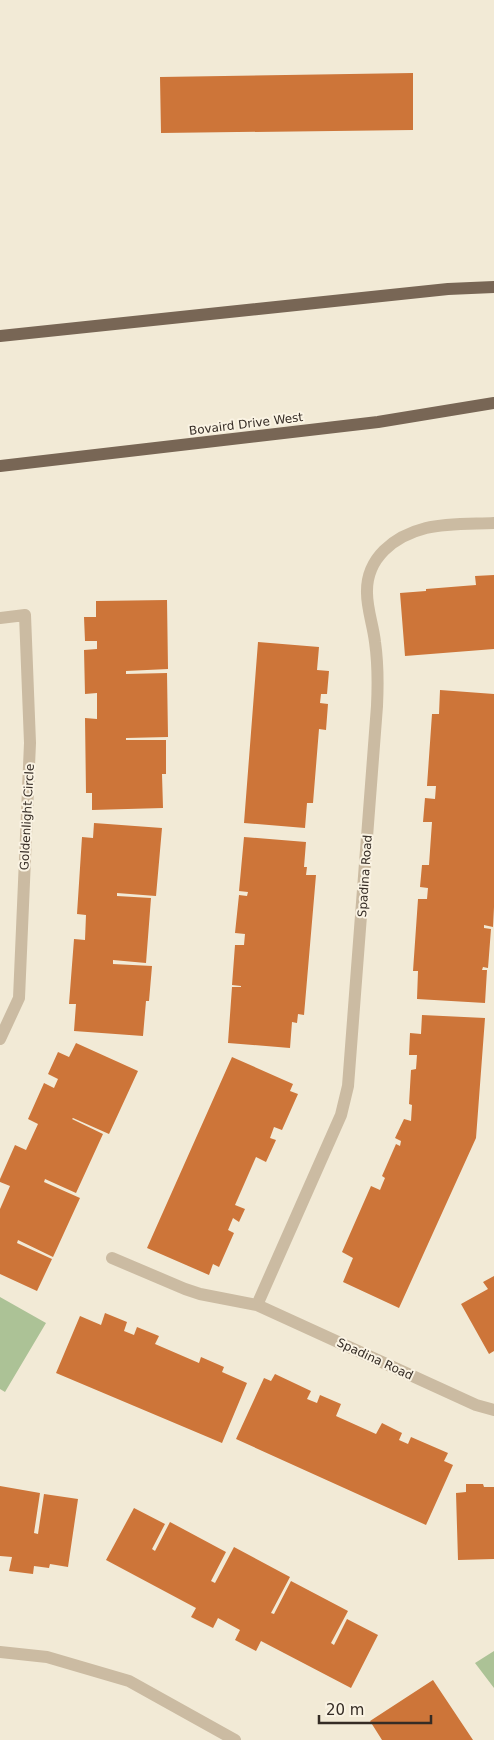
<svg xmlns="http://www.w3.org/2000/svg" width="494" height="1740" font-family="'DejaVu Sans',sans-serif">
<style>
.green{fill:#acc296}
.building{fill:#cd7539}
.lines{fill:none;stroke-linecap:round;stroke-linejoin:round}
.minor{stroke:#cbbba2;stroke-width:12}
.major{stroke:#786655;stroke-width:12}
.labels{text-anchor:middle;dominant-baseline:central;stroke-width:4;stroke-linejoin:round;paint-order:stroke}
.street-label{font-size:12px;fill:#352c25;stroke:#faf3e3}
</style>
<rect width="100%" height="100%" fill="#f2ead6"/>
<path class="green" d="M 0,1297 L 46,1323 L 5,1392 L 0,1389 Z
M 494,1651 L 494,1688 L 475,1663 Z"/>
<path class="building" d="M 413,73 L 413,130 L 161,133 L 160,77 Z
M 494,575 L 494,649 L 405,656 L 400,593 L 426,591 L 426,589 L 476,585 L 475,576 Z
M 167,600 L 168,669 L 126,671 L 126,674 L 167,673 L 168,737 L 126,738 L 126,740 L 166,740 L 166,774 L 162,774 L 163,808 L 92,810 L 92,793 L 86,793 L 85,718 L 97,719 L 97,693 L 85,694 L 84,650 L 97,649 L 97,641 L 85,641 L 84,617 L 96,617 L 96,601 Z
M 258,642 L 319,647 L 317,670 L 329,671 L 327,694 L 321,694 L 320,703 L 328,704 L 326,730 L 319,729 L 313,803 L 307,803 L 305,828 L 244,823 Z
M 440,690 L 494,694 L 494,907 L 493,927 L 484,925 L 484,928 L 491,929 L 488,968 L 483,967 L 482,970 L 487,970 L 485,1003 L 417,999 L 418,971 L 413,971 L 418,899 L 427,899 L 428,888 L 420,887 L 422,865 L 429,865 L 432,822 L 423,822 L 425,798 L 435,799 L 436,786 L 427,786 L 432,714 L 439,714 Z
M 94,823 L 162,828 L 156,896 L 117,893 L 117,896 L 151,898 L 146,963 L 113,960 L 113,964 L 152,966 L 149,1001 L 146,1001 L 143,1036 L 74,1031 L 76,1004 L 69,1004 L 74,939 L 85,940 L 86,915 L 77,914 L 82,837 L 93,838 Z
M 244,837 L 306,842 L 304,867 L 307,867 L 306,875 L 316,875 L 304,1015 L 298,1014 L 297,1023 L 292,1022 L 290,1048 L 228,1043 L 232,987 L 241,987 L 241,986 L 232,985 L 235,945 L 244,945 L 245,934 L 235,933 L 239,895 L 247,896 L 248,892 L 239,891 Z
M 422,1015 L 485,1018 L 476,1138 L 399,1308 L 343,1282 L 353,1258 L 342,1252 L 371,1186 L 380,1190 L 385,1178 L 382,1176 L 396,1144 L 400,1146 L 401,1141 L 395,1138 L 404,1119 L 411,1121 L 412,1105 L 409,1104 L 411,1070 L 416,1069 L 417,1055 L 409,1055 L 410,1033 L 421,1034 Z
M 76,1043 L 138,1071 L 109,1134 L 73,1118 L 72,1119 L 103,1134 L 76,1193 L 45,1179 L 44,1182 L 80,1198 L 53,1257 L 18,1240 L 17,1243 L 52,1259 L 37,1291 L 0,1274 L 0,1209 L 10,1186 L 0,1182 L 0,1179 L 15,1145 L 26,1150 L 38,1124 L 28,1119 L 44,1083 L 54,1088 L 58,1079 L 48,1074 L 58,1052 L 69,1057 Z
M 232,1057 L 293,1084 L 290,1091 L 298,1094 L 282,1130 L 274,1127 L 270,1138 L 276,1140 L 266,1162 L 256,1157 L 235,1205 L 245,1209 L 239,1222 L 233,1218 L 228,1230 L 234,1233 L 219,1267 L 213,1264 L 209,1275 L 147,1248 Z
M 494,1276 L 494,1351 L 489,1354 L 461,1304 L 488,1289 L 483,1282 Z
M 105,1313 L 127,1322 L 124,1331 L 134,1335 L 137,1327 L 159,1336 L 155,1344 L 199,1363 L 201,1357 L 224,1367 L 222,1372 L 247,1383 L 222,1443 L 56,1373 L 80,1316 L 101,1325 Z
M 275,1374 L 311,1391 L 307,1399 L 317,1403 L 320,1395 L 341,1404 L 336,1416 L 376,1434 L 382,1423 L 402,1433 L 399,1440 L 408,1444 L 411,1437 L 448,1453 L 444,1461 L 453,1465 L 426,1525 L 236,1439 L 264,1378 L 271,1381 Z
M 466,1484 L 483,1484 L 484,1487 L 494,1487 L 494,1559 L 458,1560 L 456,1493 L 466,1492 Z
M 0,1486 L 40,1493 L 34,1533 L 38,1534 L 44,1494 L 78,1499 L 68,1567 L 50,1564 L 49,1568 L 34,1566 L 33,1574 L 9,1571 L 12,1557 L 0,1556 Z
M 134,1508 L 165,1524 L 152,1549 L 155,1551 L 170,1522 L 226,1552 L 211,1581 L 215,1583 L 234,1547 L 290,1577 L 271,1613 L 274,1614 L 291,1581 L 348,1611 L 331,1643 L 334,1645 L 347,1619 L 378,1635 L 351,1688 L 261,1641 L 256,1651 L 235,1640 L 240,1630 L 218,1618 L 213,1628 L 191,1617 L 196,1608 L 106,1560 Z
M 433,1680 L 473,1740 L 382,1740 L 370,1721 Z"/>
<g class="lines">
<path class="minor" d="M 494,523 C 472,524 447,523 426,528 C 394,536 366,558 367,593 C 367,609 373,625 375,642 C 378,663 378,685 377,706 L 348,1086 L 341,1115 L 257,1305 L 476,1405 L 494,1410
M 0,618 L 25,615 L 30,743 L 19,998 L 0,1039
M 112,1258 L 185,1289 L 200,1294 L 257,1305
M 0,1652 L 47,1657 L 129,1681 L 235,1740"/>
<path class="major" d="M 0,336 L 448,289 L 494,287
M 0,466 L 378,422 L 494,403"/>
</g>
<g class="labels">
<g class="street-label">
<text transform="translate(246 424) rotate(-7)">Bovaird Drive West</text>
<text transform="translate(27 817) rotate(-87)">Goldenlight Circle</text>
<text transform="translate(365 876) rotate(-86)">Spadina Road</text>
<text transform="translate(375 1359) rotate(25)">Spadina Road</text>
</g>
</g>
<path d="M319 1715v8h112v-8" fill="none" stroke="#352c25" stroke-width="2.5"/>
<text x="326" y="1715" font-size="15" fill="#352c25" stroke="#faf3e3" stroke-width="4" paint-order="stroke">20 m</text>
</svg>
